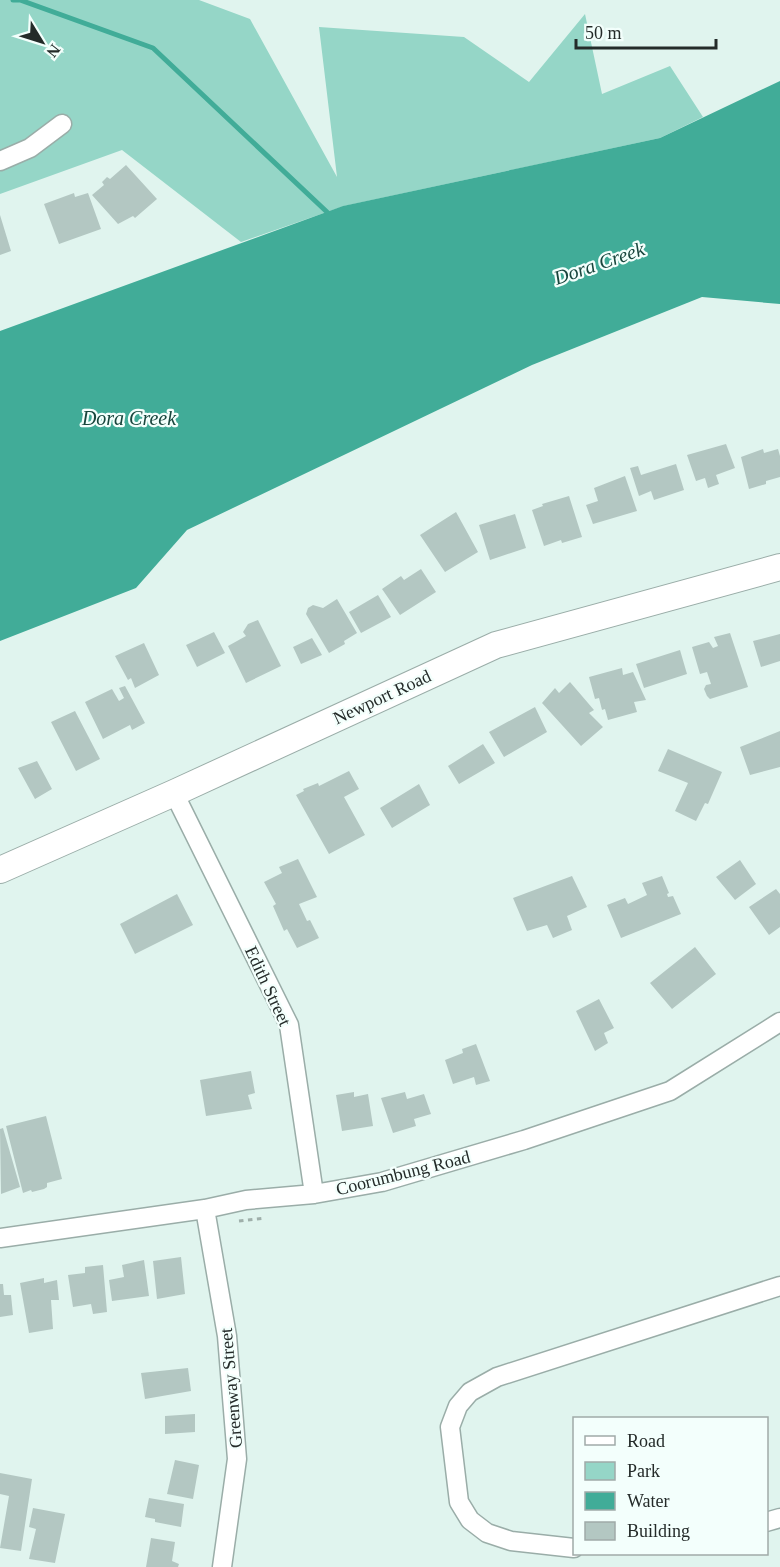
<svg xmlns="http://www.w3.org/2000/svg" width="780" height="1567" font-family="Georgia,serif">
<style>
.green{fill:#95d6c7}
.water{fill:#41ac98}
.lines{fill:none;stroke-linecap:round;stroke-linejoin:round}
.stream{stroke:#41ac98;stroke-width:5}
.building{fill:#b3c7c2}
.street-casing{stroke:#9aada8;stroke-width:21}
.secondary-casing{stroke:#9aada8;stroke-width:28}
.path{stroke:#9fafaa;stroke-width:3;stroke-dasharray:4.5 4.5;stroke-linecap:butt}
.street{stroke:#fff;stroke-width:18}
.secondary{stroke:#fff;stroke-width:26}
.labels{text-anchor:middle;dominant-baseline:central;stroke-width:4.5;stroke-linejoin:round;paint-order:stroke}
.street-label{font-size:18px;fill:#242b29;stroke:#f3fffc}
.water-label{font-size:20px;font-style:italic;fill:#18463d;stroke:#f3fffc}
</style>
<rect width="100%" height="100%" fill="#e0f4ee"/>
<path class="green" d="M 0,0 L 199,0 L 250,19 L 337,177 L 319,27 L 464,37 L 529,82 L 585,14 L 602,94 L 670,66 L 703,117 L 660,138 L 344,206 L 241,242 L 122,150 L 0,194 Z"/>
<path class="water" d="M 780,81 L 780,304 L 702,297 L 532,365 L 187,530 L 136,588 L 0,641 L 0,331 L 343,206 L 660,138 Z"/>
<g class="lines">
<path class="stream" d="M 13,0 L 20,0 L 153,48 L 327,212"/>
</g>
<path class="building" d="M 126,165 L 157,199 L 135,218 L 133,216 L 118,224 L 92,195 L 104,185 L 102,182 L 107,177 L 110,179 Z
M 74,193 L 75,197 L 88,193 L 101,229 L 59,244 L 44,204 Z
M 0,215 L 11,251 L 0,255 Z
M 726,444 L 735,468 L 716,475 L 719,484 L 708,488 L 705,478 L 696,481 L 687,455 Z
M 763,449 L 764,453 L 778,449 L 780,456 L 780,477 L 766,481 L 766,484 L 749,489 L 741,457 Z
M 676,464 L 684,490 L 654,500 L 651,491 L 639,496 L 630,468 L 638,466 L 641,475 Z
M 625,476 L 637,511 L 593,524 L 586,505 L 598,501 L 594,488 Z
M 569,496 L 582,537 L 562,543 L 561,540 L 544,546 L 532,510 L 543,506 L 542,504 Z
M 456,512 L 478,552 L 445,572 L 420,535 Z
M 515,514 L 526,548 L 490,560 L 479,525 Z
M 421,569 L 436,592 L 400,615 L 382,589 L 401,576 L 404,580 Z
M 378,595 L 391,617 L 361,633 L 349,612 Z
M 337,599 L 357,633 L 344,641 L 345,644 L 329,653 L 306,614 L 308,608 L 313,605 L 323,608 Z
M 258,620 L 281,666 L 246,683 L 228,646 L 246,636 L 243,632 L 248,624 Z
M 214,632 L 225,653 L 197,667 L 186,645 Z
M 730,633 L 748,687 L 710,699 L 707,696 L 704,689 L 706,685 L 711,684 L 707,672 L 700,674 L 692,647 L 709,642 L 713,648 L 718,646 L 714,637 Z
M 780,634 L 780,661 L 761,667 L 753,641 Z
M 312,638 L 322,655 L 301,664 L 293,647 Z
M 144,643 L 159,675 L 135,688 L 131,678 L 128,680 L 115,656 Z
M 680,650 L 687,674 L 644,688 L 636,664 Z
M 622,668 L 623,675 L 633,672 L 646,700 L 634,702 L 637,712 L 608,720 L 605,709 L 602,710 L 599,698 L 595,699 L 589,677 Z
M 570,682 L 594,710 L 589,713 L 603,727 L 581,746 L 542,703 L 555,688 L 559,693 Z
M 125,686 L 145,723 L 132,730 L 130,725 L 103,739 L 85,702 L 112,689 L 119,701 L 124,698 L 119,688 Z
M 535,707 L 547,732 L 504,757 L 489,732 Z
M 75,711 L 100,759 L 76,771 L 51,722 Z
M 780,731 L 780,767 L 750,775 L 740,747 Z
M 483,744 L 495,763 L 459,784 L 448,766 Z
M 668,749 L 722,772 L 708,804 L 705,803 L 696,821 L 675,811 L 688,783 L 658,771 Z
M 37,761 L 52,789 L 35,799 L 18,768 Z
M 349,771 L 359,789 L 344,797 L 365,835 L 329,854 L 296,795 L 304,791 L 303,789 L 318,783 L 319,786 Z
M 419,784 L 430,805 L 392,828 L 380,808 Z
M 298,859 L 317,897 L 299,904 L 307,921 L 310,920 L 319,938 L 297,948 L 287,929 L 284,931 L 273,906 L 276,904 L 264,882 L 282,873 L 279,867 Z
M 740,860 L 756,884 L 735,900 L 716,877 Z
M 572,876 L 587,907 L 567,916 L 572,930 L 553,938 L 547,925 L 527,931 L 513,898 Z
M 662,876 L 669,893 L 667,894 L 668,897 L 673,896 L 681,914 L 621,938 L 607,905 L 625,898 L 628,904 L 647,895 L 642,883 Z
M 776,889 L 780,894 L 780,927 L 769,935 L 749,907 Z
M 177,894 L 193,925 L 135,954 L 120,924 Z
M 695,947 L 716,974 L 672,1009 L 650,983 Z
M 599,999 L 614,1028 L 604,1033 L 608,1043 L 595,1051 L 576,1011 Z
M 476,1044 L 490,1081 L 476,1085 L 474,1077 L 453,1084 L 445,1060 L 463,1053 L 462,1049 Z
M 251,1071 L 255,1093 L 248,1095 L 252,1109 L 206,1116 L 200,1080 Z
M 354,1092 L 354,1097 L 368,1094 L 373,1126 L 342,1131 L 336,1095 Z
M 405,1092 L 407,1099 L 424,1094 L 431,1114 L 414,1119 L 416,1126 L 393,1133 L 381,1098 Z
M 46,1116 L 62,1179 L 47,1183 L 47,1187 L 44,1189 L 32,1192 L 31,1190 L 23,1193 L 6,1126 Z
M 3,1128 L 20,1187 L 1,1194 L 0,1129 Z
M 181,1257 L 185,1294 L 157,1299 L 153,1261 Z
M 144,1260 L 149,1296 L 112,1301 L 109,1280 L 124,1277 L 122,1265 Z
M 103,1265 L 107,1312 L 93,1314 L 91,1304 L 73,1307 L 68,1275 L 85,1273 L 85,1267 Z
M 44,1278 L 44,1283 L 57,1280 L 59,1300 L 51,1300 L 53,1329 L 29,1333 L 20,1283 Z
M 0,1284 L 3,1284 L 4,1295 L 11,1295 L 13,1315 L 0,1317 Z
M 188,1368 L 191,1391 L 145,1399 L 141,1373 Z
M 195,1414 L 195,1432 L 165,1434 L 165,1416 Z
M 175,1460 L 199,1465 L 193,1499 L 167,1494 Z
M 0,1473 L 32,1479 L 21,1551 L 0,1548 L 9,1496 L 0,1494 Z
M 149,1498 L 184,1504 L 181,1527 L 155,1522 L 155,1519 L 145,1517 Z
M 33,1508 L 65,1514 L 55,1563 L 29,1559 L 36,1529 L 29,1527 Z
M 151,1538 L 175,1542 L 172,1561 L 179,1564 L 178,1567 L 146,1567 Z"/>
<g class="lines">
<g class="street-casing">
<path id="street" d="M 0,161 L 30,148 L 62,124
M 174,793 L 289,1025 L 314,1194
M 205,1209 L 227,1336 L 237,1459 L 222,1567
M 0,1238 L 205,1209 L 246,1200 L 314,1194 L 382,1182 L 524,1140 L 670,1091 L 780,1022
M 766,1522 L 780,1518
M 574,1548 L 511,1541 L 487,1533 L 470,1520 L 459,1502 L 450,1427 L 458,1406 L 470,1392 L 497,1377 L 780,1286"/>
</g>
<g class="secondary-casing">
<path id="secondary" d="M 0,870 L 174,793 L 496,645 L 780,567"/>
</g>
<path class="path" d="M 239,1221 L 265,1218"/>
<use href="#street" class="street"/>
<use href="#secondary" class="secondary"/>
</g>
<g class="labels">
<g class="street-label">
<text transform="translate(382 697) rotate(-25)">Newport Road</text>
<text transform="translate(268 986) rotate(65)">Edith Street</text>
<text transform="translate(403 1173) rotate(-14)">Coorumbung Road</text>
<text transform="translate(231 1388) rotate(-95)">Greenway Street</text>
</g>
<g class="water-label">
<text transform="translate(599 263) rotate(-19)">Dora Creek</text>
<text x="129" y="418">Dora Creek</text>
</g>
</g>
<rect x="573" y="1417" width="195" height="138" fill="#f3fffc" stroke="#a0aaa8" stroke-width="1.5"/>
<rect x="585" y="1436" width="30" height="9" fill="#ffffff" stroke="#a0aaa8" stroke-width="1.5"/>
<text x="627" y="1447" font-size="18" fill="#242b29">Road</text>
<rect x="585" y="1462" width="30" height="18" fill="#95d6c7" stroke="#a0aaa8" stroke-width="1.5"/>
<text x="627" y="1477" font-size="18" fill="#242b29">Park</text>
<rect x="585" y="1492" width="30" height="18" fill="#41ac98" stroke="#a0aaa8" stroke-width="1.5"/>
<text x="627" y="1507" font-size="18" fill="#242b29">Water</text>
<rect x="585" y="1522" width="30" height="18" fill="#b3c7c2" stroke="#a0aaa8" stroke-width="1.5"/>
<text x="627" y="1537" font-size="18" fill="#242b29">Building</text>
<g transform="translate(42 42) rotate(128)" stroke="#f3fffc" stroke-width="4.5" paint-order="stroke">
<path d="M0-4.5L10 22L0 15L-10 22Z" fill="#242b29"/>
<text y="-9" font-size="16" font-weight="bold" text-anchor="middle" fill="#242b29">N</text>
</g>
<path d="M576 39v9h140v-9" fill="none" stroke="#242b29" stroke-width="3"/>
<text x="585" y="39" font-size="18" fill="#242b29" stroke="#f3fffc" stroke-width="4.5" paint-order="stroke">50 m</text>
</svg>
